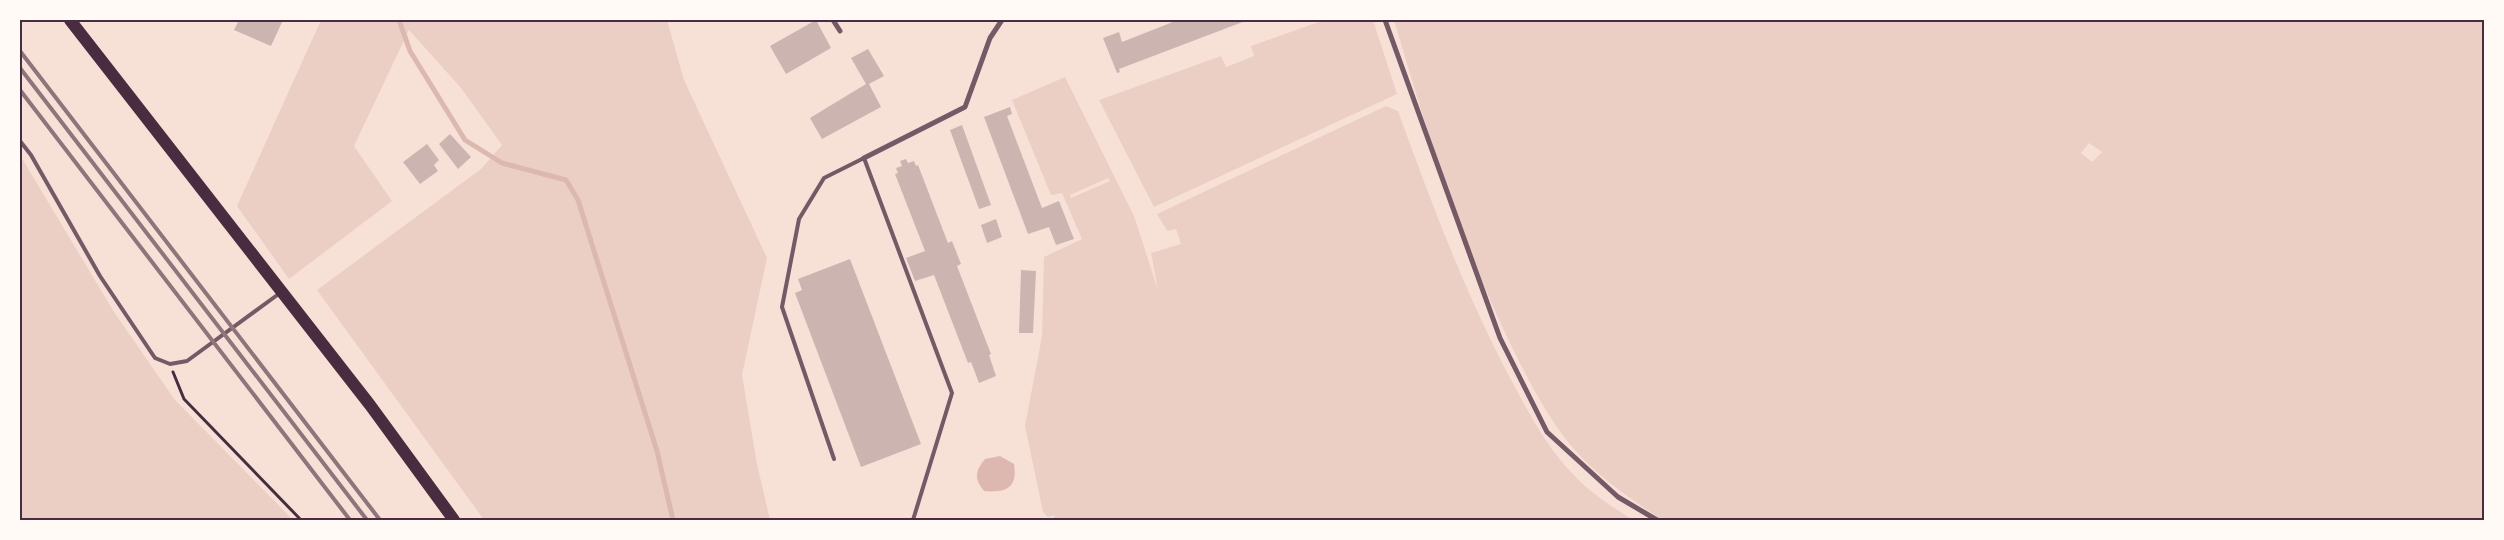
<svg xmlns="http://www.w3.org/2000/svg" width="2504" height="540" font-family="Signika,sans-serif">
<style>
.green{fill:#ebcfc5;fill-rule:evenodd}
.water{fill:#dcb8b0}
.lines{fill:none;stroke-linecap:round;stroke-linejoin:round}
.stream{stroke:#dcb8b0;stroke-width:5}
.building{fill:#ccb4b1}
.path{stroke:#4a2c40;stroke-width:3}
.service{stroke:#755966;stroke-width:4}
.minor{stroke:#755966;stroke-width:5}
.primary{stroke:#4a2c40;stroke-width:12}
.rail{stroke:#8f747c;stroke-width:4}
.neatline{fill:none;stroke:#4a2c40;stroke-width:2}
</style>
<rect width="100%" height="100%" fill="#f7e1d7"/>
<path class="green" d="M 321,20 L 667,20 L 684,80 L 767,258 L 742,375 L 757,464 L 770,520 L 484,520 L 317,290 L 481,169 L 502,145 L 461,88 L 409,30 L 354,146 L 392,201 L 289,279 L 237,206 Z
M 1324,20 L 1373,20 L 1397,94 L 1154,207 L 1099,100 L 1221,56 L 1226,67 L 1254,56 L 1251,46 Z
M 1394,20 L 2484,20 L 2484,520 L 1662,520 C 1631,499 1599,478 1574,449 C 1548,419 1526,376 1508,339 C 1459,237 1426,128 1394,20 ZM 2089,143 L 2102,152 L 2092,162 L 2081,153 Z
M 1065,77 L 1134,216 L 1158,290 L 1151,253 L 1181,244 L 1176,229 L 1167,231 L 1157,214 L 1386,106 L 1398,111 C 1432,205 1468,301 1516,389 C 1532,419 1549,450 1573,474 C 1590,493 1611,506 1633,520 L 1052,520 L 1055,515 L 1048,517 L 1043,512 L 1025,426 L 1042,336 L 1044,257 L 1082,239 L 1062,193 L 1051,195 L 1012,100 ZM 1108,178 L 1110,181 L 1071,198 L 1070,195 Z
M 20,155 L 114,312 L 175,400 L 293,520 L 20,520 Z"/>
<path class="water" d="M 1000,456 L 1014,464 C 1018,488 1006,493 984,491 C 974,479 975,471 985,459 Z"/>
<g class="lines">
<path class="stream" d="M 399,20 L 410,51 L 465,140 L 502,163 L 566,180 L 578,200 L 657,451 L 673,520"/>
</g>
<path class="building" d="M 239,20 L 283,20 L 271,46 L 234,30 Z
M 816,20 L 831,48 L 786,74 L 770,46 Z
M 1178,20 L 1248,20 L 1119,69 L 1120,72 L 1117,73 L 1103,38 L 1119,32 L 1122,42 Z
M 868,49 L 884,76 L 869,84 L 881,107 L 822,139 L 810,118 L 866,84 L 851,58 Z
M 1010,107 L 1012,114 L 1007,116 L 1042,208 L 1059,201 L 1074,239 L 1056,245 L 1049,227 L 1028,234 L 984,117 Z
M 962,125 L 991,205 L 979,209 L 950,130 Z
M 450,134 L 471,157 L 458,169 L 439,144 Z
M 427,144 L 439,160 L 434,165 L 438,171 L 420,184 L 403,162 Z
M 906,159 L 908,163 L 914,161 L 916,166 L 918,165 L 948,243 L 952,241 L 961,264 L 957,266 L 991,354 L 989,355 L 996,376 L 979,383 L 971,362 L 968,363 L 934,275 L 915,281 L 906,258 L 925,251 L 895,174 L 898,173 L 896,168 L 902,166 L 900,161 Z
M 996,219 L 1002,237 L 987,243 L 981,225 Z
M 850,259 L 921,444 L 861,467 L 795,293 L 802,290 L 798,279 Z
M 1021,270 L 1036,271 L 1033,333 L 1019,333 Z"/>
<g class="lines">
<path class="path" d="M 173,372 L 184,399 L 301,520"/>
<path class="service" d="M 20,141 L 31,155 L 100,276 L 155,358 L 170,364 L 187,361 L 280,293
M 834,459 L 782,307 L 799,219 L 824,178 L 864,158 L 952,393 L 913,520"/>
<path class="minor" d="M 833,20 L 840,31
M 1385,20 L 1500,338 L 1547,432 L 1618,497 L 1657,520
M 864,158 L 965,107 L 990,38 L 1002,20"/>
<path class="primary" d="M 70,20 L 370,405 L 454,520"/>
<path class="rail" d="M 20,51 L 380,520
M 20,68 L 367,520
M 20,90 L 350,520"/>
</g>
<rect width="2504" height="540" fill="none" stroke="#fffaf5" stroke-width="42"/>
<rect x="21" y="21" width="2462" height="498" class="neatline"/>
</svg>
